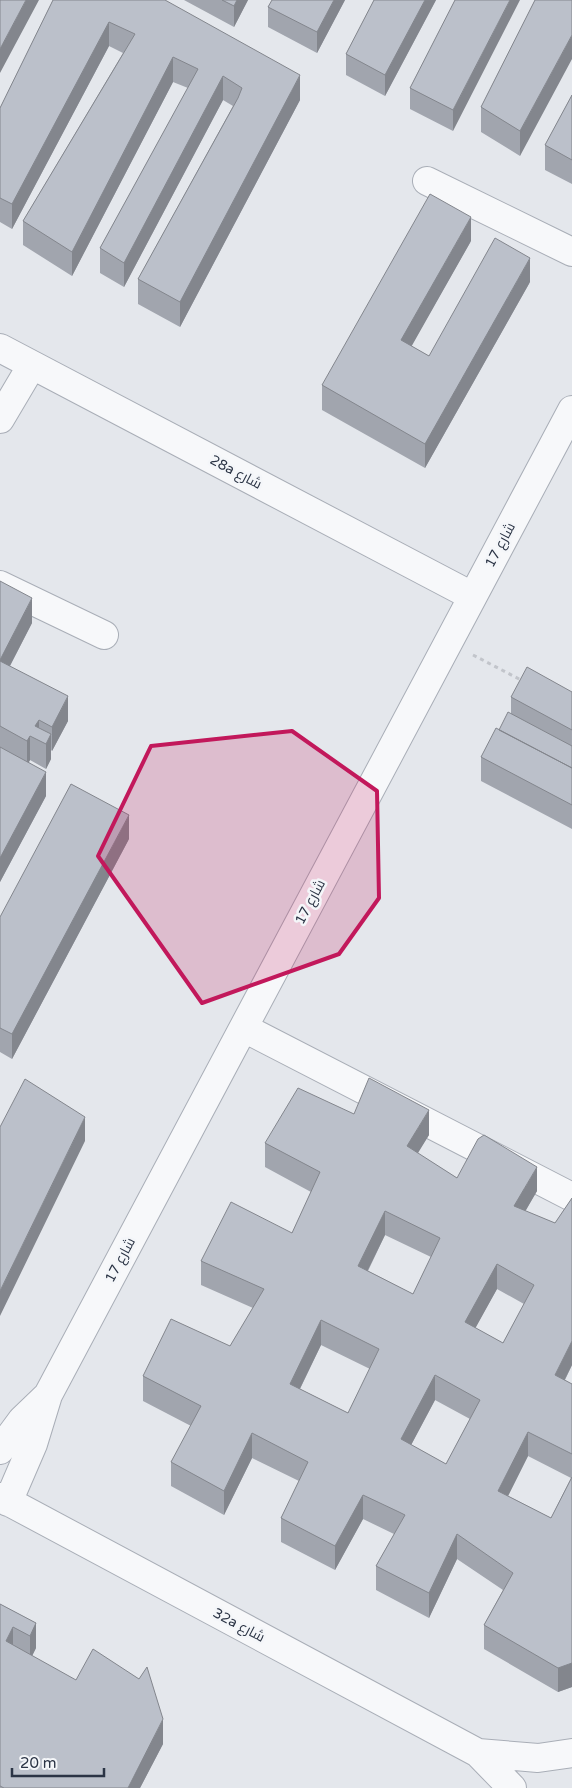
<svg xmlns="http://www.w3.org/2000/svg" width="572" height="1788" font-family="'Varela Round',Cairo,sans-serif">
<style>
.lines{fill:none;stroke-linecap:round;stroke-linejoin:round}
.street-casing{stroke:#a9aeb7;stroke-width:30}
.path{stroke:#c2c5cb;stroke-width:3;stroke-dasharray:4 4;stroke-linecap:butt}
.street{stroke:#f7f8fa;stroke-width:28}
.wall{fill:#a1a5ae;fill-rule:evenodd}
.shaded-wall{fill:#83868d}
.building{fill:#bbc0ca;stroke:#83868d;fill-rule:evenodd}
.marked{fill:#c2185b;fill-opacity:0.2;stroke:#c2185b;stroke-width:4;stroke-linejoin:round}
.labels{text-anchor:middle;dominant-baseline:central;stroke-width:5;stroke-linejoin:round;paint-order:stroke}
.street-label{font-size:14px;fill:#2b3445;stroke:#f4f6f9}
</style>
<rect width="100%" height="100%" fill="#e4e7ec"/>
<g class="lines">
<g class="street-casing">
<path id="street" d="M 427,181 L 572,252
M 0,348 L 472,596
M 0,419 L 32,365
M 0,585 L 104,635
M 244,1028 L 572,1197
M 0,1450 L 22,1420 L 47,1396
M 0,1497 L 478,1753 L 512,1788
M 8,1502 L 33,1444 L 48,1395 L 572,410
M 478,1753 L 538,1758 L 572,1753"/>
</g>
<path class="path" d="M 473,655 L 523,681"/>
<use href="#street" class="street"/>
</g>
<path class="wall" d="M 53,0 L 165,0 L 300,100 L 180,327 L 138,304 L 138,279 L 233,106 L 223,100 L 124,287 L 100,273 L 100,248 L 188,88 L 173,82 L 72,276 L 23,245 L 23,221 L 123,53 L 109,46 L 12,229 L 0,222 L 0,108 Z
M 184,0 L 248,0 L 234,27 Z
M 345,0 L 317,53 L 268,27 L 268,7 Z
M 374,0 L 436,0 L 385,96 L 346,75 L 346,54 Z
M 455,0 L 453,131 L 410,109 L 410,88 Z
M 535,0 L 520,156 L 481,132 L 481,107 Z
M 572,95 L 572,184 L 545,170 L 545,145 Z
M 471,241 L 411,346 L 429,356 L 530,282 L 425,468 L 322,410 L 322,385 Z
M 0,581 L 32,623 L 10,666 L 68,721 L 52,751 L 51,750 L 51,759 L 46,769 L 30,760 L 29,762 L 46,796 L 0,882 Z
M 572,692 L 572,829 L 481,781 L 481,757 L 499,730 L 511,714 L 511,697 Z
M 129,839 L 12,1059 L 0,1052 L 0,917 Z
M 354,1114 L 429,1135 L 417,1153 L 457,1178 L 537,1191 L 525,1211 L 555,1223 L 572,1198 L 572,1365 L 565,1380 L 572,1384 L 572,1687 L 558,1692 L 484,1649 L 484,1625 L 503,1590 L 457,1559 L 429,1618 L 376,1590 L 376,1566 L 394,1534 L 363,1519 L 335,1570 L 281,1542 L 281,1518 L 299,1481 L 252,1458 L 224,1515 L 171,1486 L 171,1462 L 191,1426 L 143,1401 L 143,1376 L 230,1346 L 253,1308 L 201,1285 L 201,1261 L 292,1233 L 311,1192 L 265,1167 L 265,1143 ZM 385,1235 L 431,1257 L 413,1294 L 368,1271 ZM 497,1289 L 524,1304 L 503,1343 L 475,1328 ZM 321,1345 L 370,1369 L 348,1413 L 300,1389 ZM 435,1400 L 470,1419 L 446,1464 L 411,1445 ZM 528,1456 L 571,1478 L 551,1518 L 508,1496 Z
M 0,1604 L 36,1623 L 36,1648 L 32,1656 L 163,1744 L 140,1788 L 0,1788 Z"/>
<path class="shaded-wall" d="M 26,0 L 39,0 L 0,73 L 0,49 Z
M 237,0 L 248,0 L 234,27 L 234,6 Z
M 334,0 L 345,0 L 317,53 L 317,32 Z
M 425,0 L 436,0 L 385,96 L 385,75 Z
M 510,0 L 520,0 L 453,131 L 453,110 Z
M 109,22 L 109,46 L 12,229 L 12,204 Z
M 572,35 L 572,59 L 520,156 L 520,131 Z
M 173,57 L 173,82 L 72,276 L 72,252 Z
M 300,75 L 300,100 L 180,327 L 180,302 Z
M 223,76 L 223,100 L 124,287 L 124,263 Z
M 471,217 L 471,241 L 401,365 L 401,340 Z
M 530,258 L 530,282 L 425,468 L 425,444 Z
M 32,598 L 32,623 L 0,685 L 0,660 Z
M 68,696 L 68,721 L 52,751 L 52,727 Z
M 39,720 L 39,741 L 35,726 Z
M 51,734 L 51,759 L 46,769 L 46,744 Z
M 30,736 L 30,760 L 27,765 L 27,741 Z
M 46,772 L 46,796 L 0,882 L 0,858 Z
M 129,815 L 129,839 L 12,1059 L 12,1034 Z
M 429,1110 L 429,1135 L 407,1171 L 407,1146 Z
M 85,1117 L 85,1141 L 0,1316 L 0,1291 Z
M 537,1167 L 537,1191 L 514,1231 L 514,1206 Z
M 385,1211 L 385,1235 L 358,1290 L 358,1266 Z
M 497,1264 L 497,1289 L 465,1347 L 465,1322 Z
M 321,1320 L 321,1345 L 290,1409 L 290,1384 Z
M 572,1341 L 572,1365 L 555,1399 L 555,1375 Z
M 435,1375 L 435,1400 L 401,1464 L 401,1439 Z
M 528,1432 L 528,1456 L 498,1516 L 498,1491 Z
M 252,1433 L 252,1458 L 224,1515 L 224,1491 Z
M 363,1495 L 363,1519 L 335,1570 L 335,1546 Z
M 457,1534 L 457,1559 L 429,1618 L 429,1593 Z
M 36,1623 L 36,1648 L 30,1660 L 30,1636 Z
M 13,1627 L 13,1652 L 6,1641 Z
M 572,1663 L 572,1687 L 558,1692 L 558,1668 Z
M 163,1719 L 163,1744 L 140,1788 L 128,1788 Z"/>
<path class="building" d="M 0,0 L 26,0 L 0,49 Z
M 53,0 L 165,0 L 300,75 L 180,302 L 138,279 L 238,98 L 242,88 L 223,76 L 124,263 L 100,248 L 198,69 L 173,57 L 72,252 L 23,221 L 135,34 L 109,22 L 12,204 L 0,198 L 0,108 Z
M 222,0 L 237,0 L 234,6 Z
M 272,0 L 334,0 L 317,32 L 268,7 Z
M 374,0 L 425,0 L 385,75 L 346,54 Z
M 455,0 L 510,0 L 453,110 L 410,88 Z
M 535,0 L 572,0 L 572,35 L 520,131 L 481,107 Z
M 572,95 L 572,160 L 545,145 Z
M 430,194 L 471,217 L 401,340 L 429,356 L 495,238 L 530,258 L 425,444 L 322,385 Z
M 0,581 L 32,598 L 0,660 Z
M 0,661 L 68,696 L 52,727 L 39,720 L 35,726 L 51,734 L 46,744 L 30,736 L 27,741 L 0,726 Z
M 527,667 L 572,692 L 572,730 L 511,697 Z
M 508,712 L 572,746 L 572,768 L 499,730 Z
M 496,728 L 572,768 L 572,805 L 481,757 Z
M 0,747 L 46,772 L 0,858 Z
M 71,784 L 129,815 L 12,1034 L 0,1028 L 0,917 Z
M 369,1078 L 429,1110 L 407,1146 L 457,1178 L 478,1139 L 484,1135 L 537,1167 L 514,1206 L 555,1223 L 572,1198 L 572,1341 L 555,1375 L 572,1384 L 572,1454 L 528,1432 L 498,1491 L 551,1518 L 572,1477 L 572,1663 L 558,1668 L 484,1625 L 513,1573 L 457,1534 L 429,1593 L 376,1566 L 405,1515 L 399,1512 L 363,1495 L 335,1546 L 281,1518 L 308,1462 L 252,1433 L 224,1491 L 171,1462 L 201,1406 L 143,1376 L 171,1319 L 230,1346 L 264,1289 L 201,1261 L 231,1202 L 292,1233 L 320,1172 L 265,1143 L 298,1088 L 354,1114 ZM 385,1211 L 440,1238 L 413,1294 L 358,1266 ZM 497,1264 L 534,1285 L 503,1343 L 465,1322 ZM 321,1320 L 379,1349 L 348,1413 L 290,1384 ZM 435,1375 L 480,1400 L 446,1464 L 401,1439 Z
M 25,1079 L 85,1117 L 0,1291 L 0,1127 Z
M 0,1604 L 36,1623 L 30,1636 L 13,1627 L 6,1641 L 76,1680 L 93,1649 L 139,1679 L 147,1667 L 163,1719 L 128,1788 L 4,1788 L 0,1786 Z"/>
<path class="marked" d="M 292,731 L 377,791 L 379,898 L 339,954 L 202,1003 L 98,856 L 151,746 Z"/>
<g class="labels">
<g class="street-label">
<text transform="translate(236 472) rotate(28)">28a شارع</text>
<text transform="translate(500 545) rotate(-62)">شارع 17</text>
<text transform="translate(310 902) rotate(-62)">شارع 17</text>
<text transform="translate(120 1260) rotate(-62)">شارع 17</text>
<text transform="translate(239 1625) rotate(28)">32a شارع</text>
</g>
</g>
<path d="M12 1768v8h92v-8" fill="none" stroke="#2b3445" stroke-width="2.5"/>
<text x="20" y="1768" font-size="15" fill="#2b3445" stroke="#f4f6f9" stroke-width="4" paint-order="stroke">20 m</text>
</svg>
